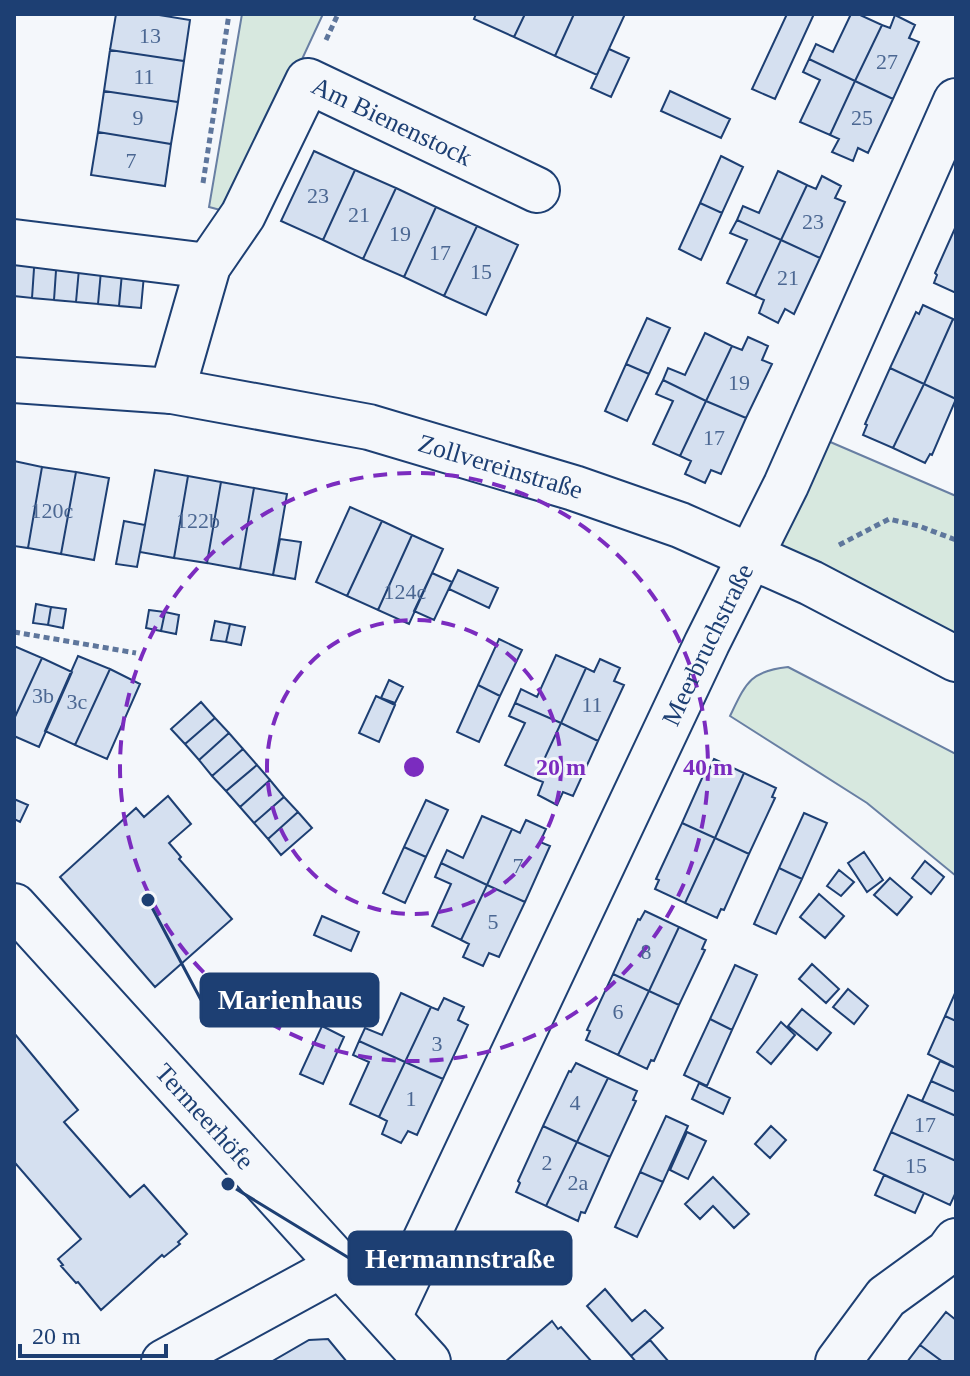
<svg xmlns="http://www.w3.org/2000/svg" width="970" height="1376" font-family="Georgia,serif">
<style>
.green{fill:#d7e8df;stroke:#687fa3;stroke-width:2}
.building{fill:#d5e0f0;stroke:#1d3f73;stroke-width:2}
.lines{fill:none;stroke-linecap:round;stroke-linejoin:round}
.minor-casing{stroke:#1d3f73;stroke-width:48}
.secondary-casing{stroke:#1d3f73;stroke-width:48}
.path{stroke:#5e769c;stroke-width:5;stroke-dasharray:6 4;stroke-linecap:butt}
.minor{stroke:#f4f7fb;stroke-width:44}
.secondary{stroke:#f4f7fb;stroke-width:44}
.ring{fill:none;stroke:#7b2cbf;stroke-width:4;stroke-dasharray:14 10}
.labels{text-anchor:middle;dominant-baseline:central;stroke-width:6;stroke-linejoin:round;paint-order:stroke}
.number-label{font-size:22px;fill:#4b6792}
.street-label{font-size:26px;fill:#1d3f73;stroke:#f4f7fb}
.centre{fill:#7b2cbf;stroke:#f4f7fb;stroke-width:4}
.ring-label{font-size:24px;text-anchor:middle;font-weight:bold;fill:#7b2cbf;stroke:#f4f7fb;stroke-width:6;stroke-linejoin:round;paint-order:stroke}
.leader{fill:none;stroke:#1d3f73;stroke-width:3}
.callout-dot{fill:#1d3f73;stroke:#f4f7fb;stroke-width:3}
.callout{fill:#1d3f73;stroke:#1d3f73;stroke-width:3}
.callout-label{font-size:28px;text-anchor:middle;font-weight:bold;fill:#fff}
</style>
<rect width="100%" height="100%" fill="#f4f7fb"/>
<path class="green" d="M 242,14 L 323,14 L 251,169 L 228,212 L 209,207 Z
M 814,435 L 956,496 L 956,653 L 755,554 Z
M 788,667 L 956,754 L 956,876 L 867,803 L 730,716 C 746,683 750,671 788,667 Z"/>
<path class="building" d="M 116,14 L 153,14 L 190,20 L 184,61 L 110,50 Z
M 476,14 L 525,14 L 514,37 L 474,19 Z
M 525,14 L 574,14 L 555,56 L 514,37 Z
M 574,14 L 625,14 L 597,75 L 555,56 Z
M 787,14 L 814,14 L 775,99 L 752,89 Z
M 851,14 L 858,14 L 882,25 L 855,81 L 809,59 L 816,44 L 833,52 Z
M 895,15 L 915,25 L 909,38 L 919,42 L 893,99 L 855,81 L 882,25 L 890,28 Z
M 609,49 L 629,58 L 611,97 L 591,88 Z
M 110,50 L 184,61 L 178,102 L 104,91 Z
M 809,59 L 855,81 L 830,135 L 800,122 L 820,80 L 803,72 Z
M 855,81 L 893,99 L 868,153 L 858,148 L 853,161 L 832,152 L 839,139 L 830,135 Z
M 104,91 L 178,102 L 171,144 L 98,132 Z
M 670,91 L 730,119 L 721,138 L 661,111 Z
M 98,132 L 171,144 L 165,186 L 91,175 Z
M 314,151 L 355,170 L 323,240 L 281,221 Z
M 721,156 L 743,167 L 722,213 L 700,203 Z
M 355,170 L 396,188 L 363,259 L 323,240 Z
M 778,171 L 807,185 L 781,240 L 737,220 L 743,206 L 759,213 Z
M 822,176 L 841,186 L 835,198 L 845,202 L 820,258 L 781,240 L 807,185 L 816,189 Z
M 396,188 L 436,207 L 404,277 L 363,259 Z
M 700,203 L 722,213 L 701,260 L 679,249 Z
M 436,207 L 477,226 L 444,296 L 404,277 Z
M 737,220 L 781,240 L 755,296 L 727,283 L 747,240 L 730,233 Z
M 477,226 L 518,245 L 486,315 L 444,296 Z
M 956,226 L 956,293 L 934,283 L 937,275 L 935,273 Z
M 781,240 L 820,258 L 794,314 L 785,309 L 778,323 L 759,313 L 764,300 L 755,296 Z
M 14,252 L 35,254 L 32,298 L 14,296 Z
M 35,254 L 57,256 L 54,300 L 32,298 Z
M 57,256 L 80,258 L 76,302 L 54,300 Z
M 80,258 L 102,260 L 98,304 L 76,302 Z
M 102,260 L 123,262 L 119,306 L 98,304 Z
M 123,262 L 145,264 L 141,308 L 119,306 Z
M 923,305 L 953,319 L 924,384 L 890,368 L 916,312 L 919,314 Z
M 647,318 L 670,328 L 649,374 L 626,364 Z
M 953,319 L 956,321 L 956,399 L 924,384 Z
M 705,333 L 732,346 L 706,401 L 663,380 L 668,368 L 685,375 Z
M 748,337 L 768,346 L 762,360 L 772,364 L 746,418 L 706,401 L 732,346 L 742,350 Z
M 626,364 L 649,374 L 627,421 L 605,411 Z
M 890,368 L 924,384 L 893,448 L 863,435 L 867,425 L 865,424 Z
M 663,380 L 706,401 L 680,456 L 653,444 L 673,401 L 656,394 Z
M 924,384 L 956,399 L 932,455 L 930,454 L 925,463 L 893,448 Z
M 706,401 L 746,418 L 721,474 L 711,470 L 705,483 L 685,474 L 691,461 L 680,456 Z
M 14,461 L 42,467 L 28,548 L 14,546 Z
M 42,467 L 76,472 L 61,554 L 28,548 Z
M 155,470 L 188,476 L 174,558 L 140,552 Z
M 76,472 L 109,478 L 94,560 L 61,554 Z
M 188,476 L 221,482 L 207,563 L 174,558 Z
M 221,482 L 254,488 L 240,569 L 207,563 Z
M 254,488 L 287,494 L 273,575 L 240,569 Z
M 350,507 L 382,521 L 347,596 L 316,582 Z
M 124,521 L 145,525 L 137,567 L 116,564 Z
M 382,521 L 412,535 L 378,610 L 347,596 Z
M 412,535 L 443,549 L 409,624 L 378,610 Z
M 280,539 L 301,542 L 295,579 L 273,575 Z
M 458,570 L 498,588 L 489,608 L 449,589 Z
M 432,573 L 452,582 L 434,620 L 414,611 Z
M 36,604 L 51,607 L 48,625 L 33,623 Z
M 51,607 L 66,609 L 63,628 L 48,625 Z
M 149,610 L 165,612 L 161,631 L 146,628 Z
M 165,612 L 179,615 L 176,634 L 161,631 Z
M 215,621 L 230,624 L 226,642 L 211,640 Z
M 230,624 L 245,627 L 241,645 L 226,642 Z
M 499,639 L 522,650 L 500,696 L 478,685 Z
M 14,646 L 42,658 L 14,719 Z
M 556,655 L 586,668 L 561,723 L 515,703 L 521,689 L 537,697 Z
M 78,656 L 110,669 L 75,745 L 45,731 Z
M 42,658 L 72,672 L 39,747 L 14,736 L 14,719 Z
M 600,659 L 620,668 L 614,681 L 624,685 L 598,741 L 561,723 L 586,668 L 594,672 Z
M 110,669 L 140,684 L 107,759 L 75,745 Z
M 389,680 L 403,687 L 395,703 L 381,698 Z
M 478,685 L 500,696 L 479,742 L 457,732 Z
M 376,696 L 395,705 L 379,742 L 359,733 Z
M 201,702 L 215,718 L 185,744 L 171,729 Z
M 515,703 L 561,723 L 535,779 L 505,765 L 525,723 L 509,716 Z
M 215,718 L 229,733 L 199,760 L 185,744 Z
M 561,723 L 598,741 L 573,796 L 563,792 L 557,805 L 538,795 L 543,782 L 535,779 Z
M 229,733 L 243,749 L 212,776 L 199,760 Z
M 243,749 L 257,765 L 226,791 L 212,776 Z
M 714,759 L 744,773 L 715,838 L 682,823 L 707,767 L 710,768 Z
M 257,765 L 270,780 L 240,807 L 226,791 Z
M 744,773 L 776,788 L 772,797 L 775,798 L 749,854 L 715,838 Z
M 270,780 L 284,797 L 254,823 L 240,807 Z
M 168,796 L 191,824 L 169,843 L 181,857 L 179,859 L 232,919 L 155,987 L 60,877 L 136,808 L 144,817 Z
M 284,797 L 298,812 L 268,839 L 254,823 Z
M 14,799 L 28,805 L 20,822 L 14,819 Z
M 426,800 L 448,810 L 426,857 L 404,847 Z
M 298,812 L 312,828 L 281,855 L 268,839 Z
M 804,813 L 827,823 L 802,879 L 779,868 Z
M 482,816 L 512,829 L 487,885 L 441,863 L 447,850 L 463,858 Z
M 526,820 L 546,829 L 540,842 L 550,846 L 525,902 L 487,885 L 512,829 L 520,833 Z
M 682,823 L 715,838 L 685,903 L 655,889 L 659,880 L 656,879 Z
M 715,838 L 749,854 L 724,910 L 721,909 L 717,918 L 685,903 Z
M 404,847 L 426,857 L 405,903 L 383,893 Z
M 864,852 L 883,880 L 867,892 L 848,863 Z
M 925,861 L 944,877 L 931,894 L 912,878 Z
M 441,863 L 487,885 L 461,940 L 432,926 L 451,884 L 435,877 Z
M 779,868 L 802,879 L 776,934 L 754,924 Z
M 839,870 L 854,882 L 841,896 L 827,886 Z
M 890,878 L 912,897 L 897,915 L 874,895 Z
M 487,885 L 525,902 L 499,957 L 489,953 L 483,966 L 463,957 L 469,944 L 461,940 Z
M 819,894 L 844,916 L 825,938 L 800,917 Z
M 645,911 L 679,927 L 649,991 L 613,974 L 638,919 L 640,920 Z
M 322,916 L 359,932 L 351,951 L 314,935 Z
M 679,927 L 706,940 L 702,949 L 705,950 L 679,1005 L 649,991 Z
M 812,964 L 839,989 L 826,1003 L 799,979 Z
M 735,965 L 757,975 L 732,1030 L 710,1019 Z
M 613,974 L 649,991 L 618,1055 L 586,1040 L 590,1031 L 587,1030 Z
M 848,989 L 868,1006 L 854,1024 L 833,1007 Z
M 649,991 L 679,1005 L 654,1061 L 651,1060 L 647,1069 L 618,1055 Z
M 956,991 L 956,1021 L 945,1016 Z
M 401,993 L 431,1007 L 405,1062 L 359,1041 L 365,1028 L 382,1035 Z
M 444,998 L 464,1007 L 458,1020 L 468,1025 L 443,1079 L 405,1062 L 431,1007 L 438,1010 Z
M 802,1009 L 831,1033 L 817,1050 L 788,1026 Z
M 945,1016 L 956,1021 L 956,1068 L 928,1054 Z
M 710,1019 L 732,1030 L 707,1086 L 684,1075 Z
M 781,1022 L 795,1035 L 771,1064 L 757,1052 Z
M 322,1026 L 344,1037 L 323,1084 L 300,1074 Z
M 14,1033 L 78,1110 L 64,1122 L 130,1197 L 144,1185 L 187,1234 L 178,1242 L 180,1244 L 164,1257 L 162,1255 L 101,1310 L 78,1282 L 76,1283 L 61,1266 L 63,1265 L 58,1259 L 81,1239 L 16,1164 L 14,1166 Z
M 359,1041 L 405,1062 L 379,1117 L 350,1104 L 369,1062 L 353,1055 Z
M 940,1061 L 956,1068 L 956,1092 L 931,1081 Z
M 405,1062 L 443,1079 L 417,1135 L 408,1131 L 401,1143 L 382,1134 L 387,1121 L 379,1117 Z
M 576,1063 L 608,1078 L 577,1142 L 543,1126 L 569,1071 L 571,1072 Z
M 608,1078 L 637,1091 L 633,1100 L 636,1101 L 610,1157 L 577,1142 Z
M 931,1081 L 956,1092 L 956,1116 L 922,1101 Z
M 699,1083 L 730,1098 L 723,1114 L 692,1099 Z
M 908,1095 L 956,1116 L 956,1161 L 891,1132 Z
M 666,1116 L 688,1126 L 663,1182 L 640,1172 Z
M 543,1126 L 577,1142 L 546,1206 L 516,1192 L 520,1183 L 518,1181 Z
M 771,1126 L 786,1140 L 770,1158 L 755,1144 Z
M 687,1132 L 706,1141 L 688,1179 L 670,1170 Z
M 891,1132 L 956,1161 L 956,1192 L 950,1205 L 874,1170 Z
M 577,1142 L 610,1157 L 585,1213 L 581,1212 L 578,1221 L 546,1206 Z
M 640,1172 L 663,1182 L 637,1237 L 615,1227 Z
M 884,1175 L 924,1193 L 915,1213 L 875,1195 Z
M 713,1177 L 749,1214 L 734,1228 L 713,1206 L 700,1219 L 685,1204 Z
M 605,1289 L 632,1321 L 645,1310 L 663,1328 L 631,1356 L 587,1306 Z
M 946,1312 L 956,1320 L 956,1362 L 943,1362 L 920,1345 Z
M 552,1321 L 558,1329 L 561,1327 L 592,1362 L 505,1362 Z
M 328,1339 L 347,1362 L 271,1362 L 309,1340 Z
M 650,1340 L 669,1362 L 636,1362 L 631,1356 Z
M 920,1345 L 943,1362 L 907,1362 Z"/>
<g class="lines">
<g class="minor-casing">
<g id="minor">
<path d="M 14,242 L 208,266"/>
<path id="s1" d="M 172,391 L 208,266 L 243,215 L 308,81 L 537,190"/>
<path id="s2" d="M 14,906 L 428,1362"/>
<path id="s3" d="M 389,1317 L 707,643 L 786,485 L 956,101"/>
<path d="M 164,1362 L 340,1266"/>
<path d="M 838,1362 L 886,1297 L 948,1252 L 956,1241"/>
</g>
</g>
<g class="secondary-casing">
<g id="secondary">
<path id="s4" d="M 14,380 L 172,391 L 369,427 L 574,488 L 680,525 L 811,583 L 956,659"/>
</g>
</g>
<path class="path" d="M 326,40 L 338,14
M 203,183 L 229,14
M 839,545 L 889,519 L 919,526 L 956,540
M 14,632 L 136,653"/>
<use href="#minor" class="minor"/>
<use href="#secondary" class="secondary"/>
</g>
<g class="ring">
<circle cx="414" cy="767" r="147"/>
<circle cx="414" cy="767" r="294"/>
</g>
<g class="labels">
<g class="number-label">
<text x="150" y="35">13</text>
<text x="887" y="61">27</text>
<text x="144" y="76">11</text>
<text x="138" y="117">9</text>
<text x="862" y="117">25</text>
<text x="131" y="160">7</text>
<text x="318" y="195">23</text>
<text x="359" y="214">21</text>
<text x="813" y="221">23</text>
<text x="400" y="233">19</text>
<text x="440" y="252">17</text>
<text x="481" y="271">15</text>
<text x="788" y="277">21</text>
<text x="739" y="382">19</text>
<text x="714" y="437">17</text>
<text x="52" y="510">120c</text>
<text x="198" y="520">122b</text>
<text x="405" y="591">124c</text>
<text x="43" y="695">3b</text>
<text x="77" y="701">3c</text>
<text x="592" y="704">11</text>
<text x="518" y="865">7</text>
<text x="493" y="921">5</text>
<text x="646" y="951">8</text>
<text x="618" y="1011">6</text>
<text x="437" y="1043">3</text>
<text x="411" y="1098">1</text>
<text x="575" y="1102">4</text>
<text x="925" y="1124">17</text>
<text x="547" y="1162">2</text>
<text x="916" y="1165">15</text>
<text x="578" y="1182">2a</text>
</g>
<g class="street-label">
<text stroke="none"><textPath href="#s1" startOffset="434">Am Bienenstock</textPath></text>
<text stroke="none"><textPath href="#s4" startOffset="496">Zollvereinstraße</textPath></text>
<text stroke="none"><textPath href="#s3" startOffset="744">Meerbruchstraße</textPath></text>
<text stroke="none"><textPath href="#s2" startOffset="284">Termeerhöfe</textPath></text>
</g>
</g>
<circle cx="414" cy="767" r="12" class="centre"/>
<g class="ring-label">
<text x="561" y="775">20 m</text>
<text x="708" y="775">40 m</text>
</g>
<path class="leader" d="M148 900L201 1000M228 1184L349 1258"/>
<g class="callout-dot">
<circle cx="148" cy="900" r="8"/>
<circle cx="228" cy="1184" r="8"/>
</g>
<g class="callout">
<rect x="201" y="974" width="177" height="52" rx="8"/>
<rect x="349" y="1232" width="222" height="52" rx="8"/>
</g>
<g class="callout-label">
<text x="290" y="1009">Marienhaus</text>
<text x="460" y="1268">Hermannstraße</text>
</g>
<rect width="970" height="1376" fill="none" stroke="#1d3f73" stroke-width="32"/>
<path d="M20 1344v12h146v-12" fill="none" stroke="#1d3f73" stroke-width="4"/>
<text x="32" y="1344" font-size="24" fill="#1d3f73" stroke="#f4f7fb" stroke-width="6" paint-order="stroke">20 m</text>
</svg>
